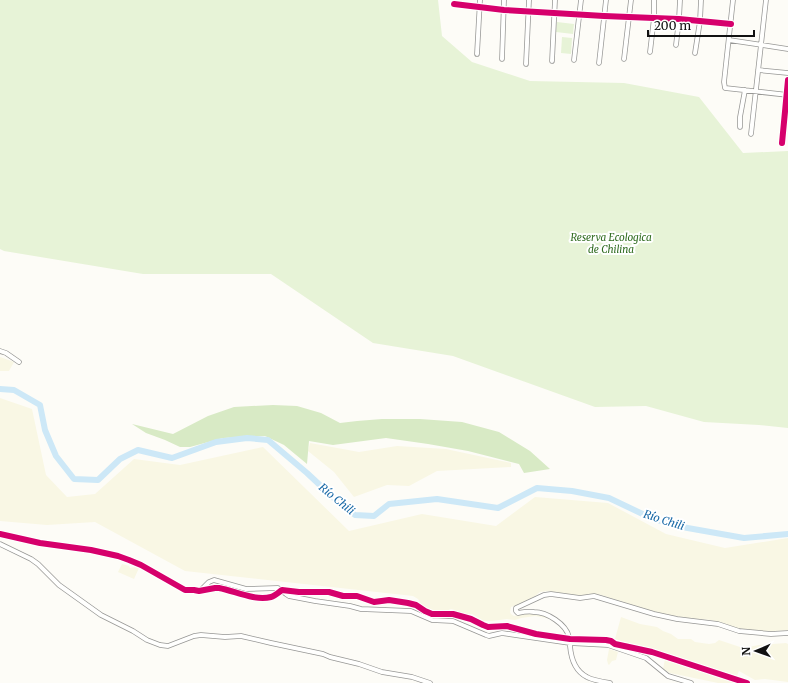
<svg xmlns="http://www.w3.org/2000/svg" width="788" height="683" font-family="Merriweather,serif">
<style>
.farmland{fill:#f9f7e4}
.green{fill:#e7f3d7}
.forest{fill:#d8eac5}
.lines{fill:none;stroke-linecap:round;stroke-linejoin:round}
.river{stroke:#cde8f7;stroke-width:6}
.minor-casing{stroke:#979795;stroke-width:5.5}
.minor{stroke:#fffffe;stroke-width:4}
.cycleway-casing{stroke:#fff;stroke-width:8}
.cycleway{stroke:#d6006c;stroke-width:6}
.labels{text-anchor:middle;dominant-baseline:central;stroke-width:4;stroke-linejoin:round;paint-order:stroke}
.park-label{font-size:10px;font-style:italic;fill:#2f6b1f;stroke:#fff}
.water-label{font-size:11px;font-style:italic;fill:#1768a6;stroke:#fff}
</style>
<rect width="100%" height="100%" fill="#fdfcf7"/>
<path class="farmland" d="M 0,357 L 14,362 L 9,371 L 0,371 Z
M 0,398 L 32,409 L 46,475 L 67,497 L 95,494 L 134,459 L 180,465 L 263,447 L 349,531 L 422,514 L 496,526 L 535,497 L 608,503 L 666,534 L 725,548 L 788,538 L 788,630 L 763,632 L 736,628 L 723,623 L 711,620 L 686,618 L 656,613 L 598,594 L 575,596 L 548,591 L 540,592 L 529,601 L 511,607 L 510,612 L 511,614 L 514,616 L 532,613 L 546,615 L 552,619 L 535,616 L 521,618 L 515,620 L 507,619 L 492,621 L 484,621 L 472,614 L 463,614 L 455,610 L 451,609 L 446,611 L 436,611 L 431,610 L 425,607 L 421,604 L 418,599 L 413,596 L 185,571 L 95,522 L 47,525 L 0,521 Z
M 310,443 L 359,452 L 397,446 L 446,449 L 511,463 L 511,467 L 437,471 L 409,486 L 387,485 L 354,497 L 334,472 L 308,451 Z
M 122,564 L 129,566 L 130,568 L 135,567 L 139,568 L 134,579 L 118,572 Z
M 621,617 L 640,624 L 657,627 L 663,631 L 671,634 L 678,639 L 691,639 L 695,642 L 709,644 L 715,643 L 719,640 L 743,648 L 759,645 L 786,643 L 788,644 L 788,682 L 765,679 L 755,680 L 739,671 L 737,676 L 643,647 L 634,644 L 630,644 L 615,639 Z
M 609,649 L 618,652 L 616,660 L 612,661 L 609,665 L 608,664 L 607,660 Z
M 665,659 L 716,675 L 739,683 L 718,683 L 670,673 L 663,669 Z"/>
<path class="green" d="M 0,0 L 438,0 L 442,36 L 472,62 L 530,81 L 624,83 L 699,97 L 743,153 L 788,151 L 788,428 L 759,425 L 704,422 L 646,406 L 595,407 L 453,356 L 373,343 L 271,274 L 143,274 L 4,251 L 0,249 Z
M 557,22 L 574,24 L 573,34 L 556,32 Z
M 562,37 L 572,38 L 571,54 L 561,53 Z"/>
<path class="forest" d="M 273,405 L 297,406 L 321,413 L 340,423 L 357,421 L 382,419 L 420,419 L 462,422 L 499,432 L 530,451 L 550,469 L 524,473 L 519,464 L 468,451 L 428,444 L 386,438 L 333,445 L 309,441 L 307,464 L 284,445 L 265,436 L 223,438 L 190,447 L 180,447 L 165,440 L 146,433 L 132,424 L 173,434 L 208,416 L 234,407 Z"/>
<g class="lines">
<path class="river" d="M 0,389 L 14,390 L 40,405 L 45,430 L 56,456 L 74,479 L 98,480 L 120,459 L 138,450 L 172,458 L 216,442 L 247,438 L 268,440 L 307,473 L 337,501 L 355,515 L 374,516 L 389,504 L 437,499 L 498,508 L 537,488 L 572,491 L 609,498 L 651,518 L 682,527 L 744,538 L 788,534"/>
<g class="minor-casing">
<path id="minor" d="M 733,0 L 724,82 L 725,88 L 788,95
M 454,4 L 504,10 L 604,16 L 679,19 L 731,24
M 729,40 L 788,49
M 676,45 L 679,19 L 680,0
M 650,52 L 654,18 L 654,0
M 695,53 L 700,21 L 701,0
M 477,54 L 480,0
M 502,59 L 504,0
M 624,59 L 631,0
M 574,60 L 581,0
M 552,61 L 555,0
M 599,63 L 606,0
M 526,64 L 529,0
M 758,70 L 788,73
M 740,127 L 740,117 L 745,90
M 751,134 L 766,0
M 782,143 L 788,80
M 0,351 L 6,353 L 19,362
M 0,534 L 40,543 L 91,550 L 118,556 L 129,560 L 141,565 L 185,590 L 194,590 L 199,591 L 215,588 L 219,588 C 235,591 254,601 271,597 C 275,596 278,593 282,590 L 299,592 L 329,592 L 343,596 L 357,596 L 374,602 L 389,600 L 408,603 L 416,605 L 425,611 L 432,614 L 453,614 L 471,619 L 483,625 L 488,627 L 507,626 L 536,634 L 570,639 L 606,640 L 611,641 L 615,644 L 652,652 L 747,683
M 0,544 L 31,559 L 38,564 L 59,585 L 101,615 L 133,631 L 147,640 L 160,645 L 168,646 L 194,636 L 201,635 L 225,637 L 241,636 L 271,643 L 323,654 L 330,657 L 359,664 L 382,672 L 412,677 L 430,683
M 201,590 L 209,582 L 214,580 L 246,589 L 278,588 L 286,594 L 289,596 L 315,601 L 350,606 L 361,609 L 411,611 L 432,620 L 453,621 L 486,635 L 489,636 L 502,633 L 570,643 L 608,645 L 646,658 L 668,676 L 691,683
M 610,683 C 604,682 592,680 587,677 C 575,671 571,658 570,646 C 570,643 570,640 569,637 C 566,624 547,612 534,612 C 529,611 523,612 518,613 L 516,611 L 516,608 L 544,595 L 551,594 L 580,598 L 594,596 L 654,614 L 677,619 L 718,624 L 739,631 L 771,634 L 788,633"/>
</g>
<use href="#minor" class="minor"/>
<g class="cycleway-casing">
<path id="cycleway" d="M 454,4 L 504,10 L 604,16 L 679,19 L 731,24
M 782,143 L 788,80
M 0,534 L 40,543 L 91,550 L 118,556 L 129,560 L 141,565 L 185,590 L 194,590 L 199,591 L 215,588 L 219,588 C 235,591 254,601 271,597 C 275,596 278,593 282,590 L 299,592 L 329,592 L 343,596 L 357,596 L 374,602 L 389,600 L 408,603 L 416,605 L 425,611 L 432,614 L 453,614 L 471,619 L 483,625 L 488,627 L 507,626 L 536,634 L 570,639 L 606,640 L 611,641 L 615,644 L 652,652 L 747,683"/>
</g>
<use href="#cycleway" class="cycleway"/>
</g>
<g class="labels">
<g class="park-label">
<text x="611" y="237">Reserva Ecologica<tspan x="611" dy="12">de Chilina</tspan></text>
</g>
<g class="water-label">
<text transform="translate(337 499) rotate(39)">Río Chili</text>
<text transform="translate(664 520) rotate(18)">Río Chili</text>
</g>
</g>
<g transform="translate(756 651) rotate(268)" stroke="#ffffff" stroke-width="3" paint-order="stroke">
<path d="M0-3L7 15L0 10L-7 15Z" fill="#111111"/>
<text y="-6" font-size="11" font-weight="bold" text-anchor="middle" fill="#111111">N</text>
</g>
<path d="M648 30v6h106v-6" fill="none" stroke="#111111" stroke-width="2"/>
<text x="654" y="30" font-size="12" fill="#111111" stroke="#ffffff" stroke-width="3" paint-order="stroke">200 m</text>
</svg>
